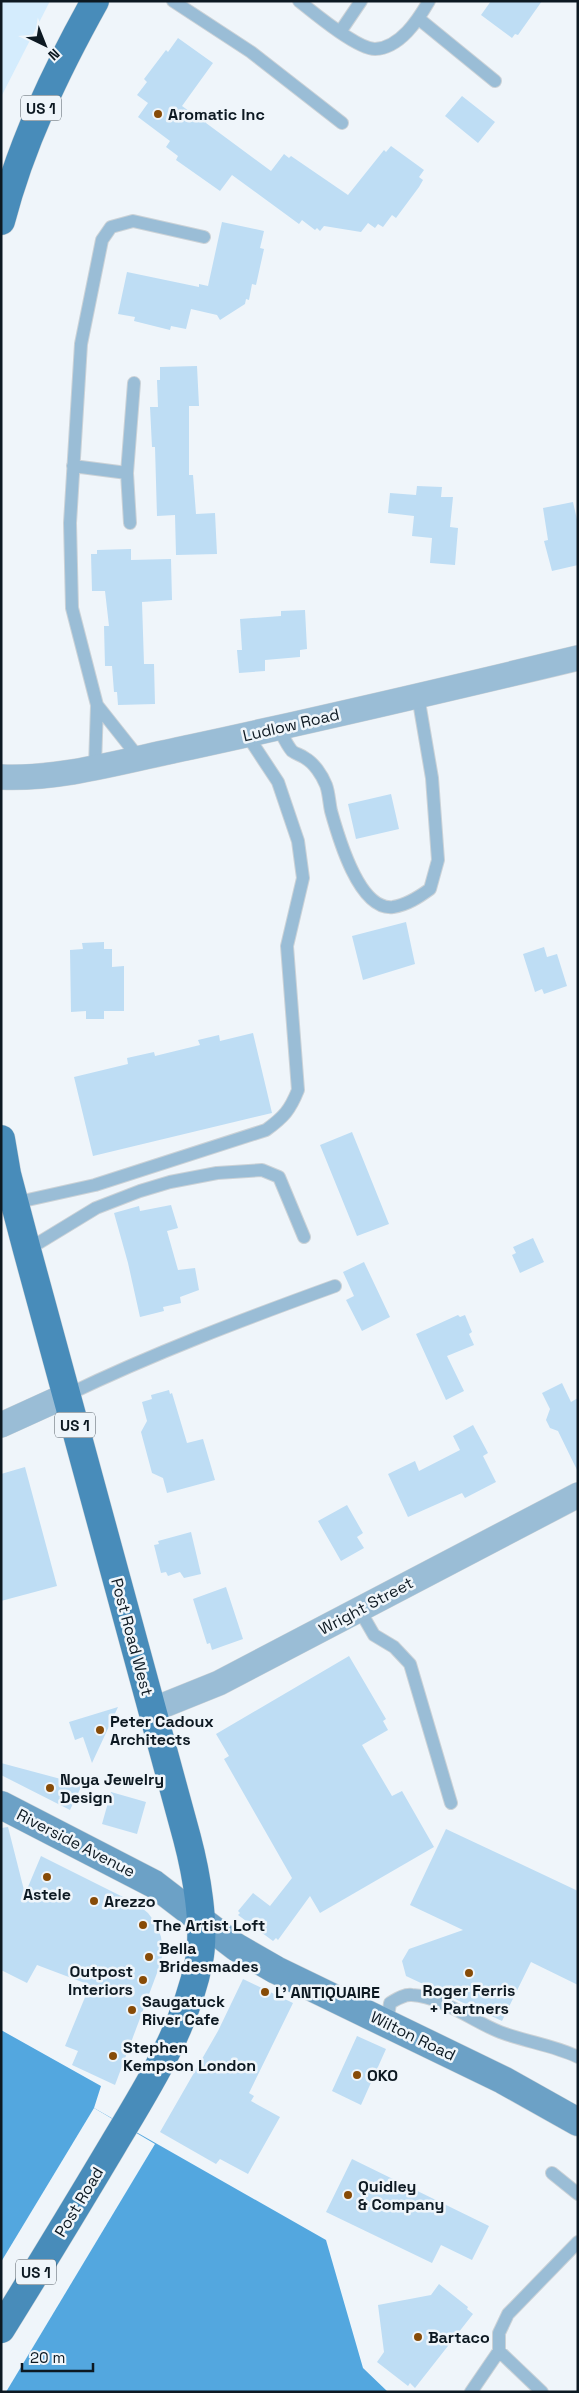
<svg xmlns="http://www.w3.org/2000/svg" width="579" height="2393" font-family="'Space Grotesk',sans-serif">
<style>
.built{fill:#d4ecfd}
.water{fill:#53a7df}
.pier{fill:#eff5fa}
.building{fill:#beddf4}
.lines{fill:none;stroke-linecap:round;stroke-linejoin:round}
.lane-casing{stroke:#cbd2d7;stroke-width:14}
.street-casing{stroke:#cbd2d7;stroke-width:26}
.secondary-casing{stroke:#cbd2d7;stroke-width:29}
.primary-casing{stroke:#cbd2d7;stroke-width:29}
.lane{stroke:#9abdd6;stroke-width:12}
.street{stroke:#9abdd6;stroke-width:25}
.secondary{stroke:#6ca1c6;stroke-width:28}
.primary{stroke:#488cba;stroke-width:28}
.poi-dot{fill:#874b07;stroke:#eff5fa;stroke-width:2}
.labels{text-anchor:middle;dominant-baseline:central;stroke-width:5;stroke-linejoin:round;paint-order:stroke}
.shield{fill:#eff5fa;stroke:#515b63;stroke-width:1}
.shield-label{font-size:15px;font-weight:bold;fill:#0d1922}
.poi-label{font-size:16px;font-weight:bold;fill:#0d1922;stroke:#eff5fa;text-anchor:start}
.street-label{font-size:16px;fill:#0d1922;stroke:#eff5fa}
</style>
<rect width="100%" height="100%" fill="#eff5fa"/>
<path class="built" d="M 1,1 L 50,1 L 1,97 Z"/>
<path class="water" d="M 1,2030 L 101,2086 L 94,2108 L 326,2240 L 363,2368 L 388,2392 L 1,2392 Z"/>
<path class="pier" d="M 94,2108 L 155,2144 L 6,2392 L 1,2392 L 1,2262 Z"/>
<path class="building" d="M 491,1 L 542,1 L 518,35 L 515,34 L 512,38 L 481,15 Z
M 178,38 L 213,63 L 182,106 L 204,122 L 207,118 L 206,123 L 271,171 L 284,154 L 289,158 L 291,156 L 348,195 L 384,150 L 386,152 L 391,146 L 424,170 L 419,177 L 423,180 L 419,187 L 396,218 L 392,215 L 383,227 L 378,224 L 375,228 L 368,223 L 361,232 L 324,226 L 320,231 L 317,228 L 315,230 L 302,220 L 299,224 L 232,175 L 220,191 L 176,160 L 178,156 L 166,147 L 170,141 L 138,117 L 148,103 L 137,95 L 147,82 L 144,79 L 166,50 L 168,52 Z
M 462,96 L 495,122 L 478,143 L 445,116 Z
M 222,222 L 264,231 L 260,248 L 264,249 L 256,285 L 252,284 L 249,300 L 246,299 L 245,304 L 220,320 L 217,315 L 191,309 L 186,329 L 171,326 L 170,330 L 134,321 L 135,317 L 118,314 L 127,272 L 199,287 L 199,284 L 208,286 Z
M 197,366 L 199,406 L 189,406 L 189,475 L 193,475 L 196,514 L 215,513 L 217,554 L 176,555 L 175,515 L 157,516 L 155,447 L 152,447 L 150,407 L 158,407 L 157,380 L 160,380 L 160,367 Z
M 417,486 L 442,487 L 441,497 L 453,497 L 450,527 L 458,528 L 455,565 L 430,563 L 432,538 L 412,536 L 414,516 L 388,513 L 390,493 L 416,495 Z
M 573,502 L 578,524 L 578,565 L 552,571 L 544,541 L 548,540 L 543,508 Z
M 131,549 L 131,560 L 171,559 L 172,600 L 142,602 L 144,664 L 154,664 L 155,704 L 118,705 L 117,692 L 114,692 L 112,666 L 105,666 L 104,626 L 109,626 L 105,591 L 92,591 L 91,554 L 97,554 L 97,550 Z
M 305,610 L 307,649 L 300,650 L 300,657 L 265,660 L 265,671 L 239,673 L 237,650 L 242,650 L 240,619 L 281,616 L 281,611 Z
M 391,794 L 399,829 L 356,839 L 348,804 Z
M 406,922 L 415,964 L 363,980 L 352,936 Z
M 104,942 L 104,949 L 112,949 L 112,967 L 124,966 L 124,1011 L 104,1011 L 104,1019 L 86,1019 L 86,1011 L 71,1012 L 70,950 L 83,949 L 82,943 Z
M 544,947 L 547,957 L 557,954 L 567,986 L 544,994 L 542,989 L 535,992 L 523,954 Z
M 253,1033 L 272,1113 L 93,1156 L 74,1077 L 128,1064 L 127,1058 L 154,1052 L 155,1056 L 200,1045 L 198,1040 L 219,1035 L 220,1041 Z
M 352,1132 L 389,1224 L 357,1236 L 320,1145 Z
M 171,1205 L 178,1228 L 167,1231 L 178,1270 L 195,1268 L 199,1290 L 180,1297 L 181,1303 L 163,1307 L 164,1311 L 140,1317 L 128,1263 L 114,1213 L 139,1206 L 140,1211 Z
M 533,1238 L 544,1262 L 520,1273 L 512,1255 L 516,1253 L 513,1247 Z
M 364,1262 L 390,1317 L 362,1331 L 346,1300 L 354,1296 L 343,1272 Z
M 458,1315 L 460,1317 L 465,1315 L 472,1332 L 469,1334 L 474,1345 L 447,1356 L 464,1391 L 446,1400 L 416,1334 Z
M 562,1383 L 571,1402 L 578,1398 L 578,1472 L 558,1431 L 550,1428 L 546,1420 L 550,1409 L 542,1393 Z
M 169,1390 L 170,1394 L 172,1393 L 187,1443 L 203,1439 L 215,1480 L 167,1493 L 163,1478 L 152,1473 L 141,1432 L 147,1421 L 142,1402 L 152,1399 L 151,1395 Z
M 473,1425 L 488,1453 L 483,1456 L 496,1482 L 465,1498 L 462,1493 L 408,1517 L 388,1474 L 415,1461 L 419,1471 L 460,1450 L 453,1436 Z
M 25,1467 L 57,1586 L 1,1601 L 1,1474 Z
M 347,1505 L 363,1533 L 357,1537 L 364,1548 L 341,1561 L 318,1521 Z
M 191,1532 L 201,1574 L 184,1578 L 180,1572 L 168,1576 L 166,1572 L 161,1573 L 154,1545 L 159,1544 L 158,1541 Z
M 226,1587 L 243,1639 L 212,1650 L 210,1643 L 207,1644 L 193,1599 Z
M 349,1656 L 386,1719 L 383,1721 L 388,1730 L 362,1745 L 392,1796 L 402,1791 L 434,1847 L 320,1913 L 310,1896 L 278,1940 L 276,1938 L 273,1941 L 238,1915 L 240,1913 L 238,1911 L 253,1893 L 270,1906 L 292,1878 L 224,1759 L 229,1756 L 216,1734 Z
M 118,1707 L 92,1763 L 83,1737 L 75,1740 L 69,1722 Z
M 1,1763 L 57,1778 L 82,1785 L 70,1810 L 1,1775 Z
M 111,1792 L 146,1802 L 137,1834 L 102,1824 Z
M 8,1827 L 25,1894 L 41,1856 L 137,1904 L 148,1913 L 157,1925 L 161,1937 L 163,1952 L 160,1965 L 115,2085 L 72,2065 L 78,2051 L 65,2046 L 90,1985 L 37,1965 L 27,1983 L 1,1970 L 1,1828 Z
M 446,1829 L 578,1891 L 578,1985 L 531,1962 L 502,2021 L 406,1976 L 402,1961 L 409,1949 L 463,1930 L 410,1905 Z
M 243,1979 L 293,2003 L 249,2093 L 254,2096 L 251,2101 L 280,2117 L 248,2174 L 220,2159 L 216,2164 L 160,2132 L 218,2031 Z
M 357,2036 L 386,2049 L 361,2105 L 332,2091 Z
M 352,2159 L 489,2226 L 472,2260 L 441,2245 L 432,2263 L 326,2212 Z
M 439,2284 L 468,2307 L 467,2309 L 473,2314 L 415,2388 L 410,2383 L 408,2386 L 377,2362 L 384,2352 L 378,2305 L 431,2295 Z"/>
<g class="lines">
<g class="lane-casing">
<path id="lane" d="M 173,1 L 251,52 L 342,123
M 299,1 C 314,13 357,49 375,49 C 400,48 418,20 429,1
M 419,19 L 495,81
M 340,32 L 361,1
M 73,466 L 127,473 L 130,523
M 127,473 L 134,383
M 97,705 L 139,758
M 279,728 C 283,736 286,744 292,751 C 296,754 301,755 305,758 C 314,763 322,775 326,785 C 329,793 329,802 331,811 C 338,836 359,911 393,907 C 407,905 419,897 430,889 L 438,860 L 432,778 L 418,696
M 95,766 L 97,705 L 72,608 L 70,523 L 81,344 L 102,240 L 111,227 L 133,221 L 204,237
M 14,1203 L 95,1185 L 266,1130 C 284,1117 290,1110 298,1090 L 287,946 L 303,878 L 298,841 L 278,782 L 247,735
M 27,1250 L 96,1208 L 140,1191 L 170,1182 L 217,1173 L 262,1170 L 279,1177 L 304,1237
M 67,1395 C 154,1353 244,1319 335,1286
M 359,1609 L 374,1635 L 394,1647 L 410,1664 L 451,1803
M 387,2024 L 390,2003 C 397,1999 404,1994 412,1995 C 443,1997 472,2021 500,2032 C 526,2042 553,2045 578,2057
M 552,2173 L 578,2194
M 499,2351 L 542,2392
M 471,2392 L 499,2351 L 499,2333 L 508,2314 L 578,2242"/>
</g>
<g class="street-casing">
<path id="street" d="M 1,777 C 62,780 131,759 191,747 C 320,719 449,689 578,658
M 1,1425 L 67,1395
M 152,1710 L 219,1683 L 578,1495"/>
</g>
<g class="secondary-casing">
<path id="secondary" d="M 1,1805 L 154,1884 L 236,1947 L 276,1970 L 503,2080 L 578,2122"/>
</g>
<g class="primary-casing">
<path id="primary" d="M 1,221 C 21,144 56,71 95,1
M 1,1139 L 7,1174 L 27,1250 L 187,1838 C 196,1872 206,1926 199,1961 C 186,2028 147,2088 113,2145 C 76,2207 39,2268 1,2329"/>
</g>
<use href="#lane" class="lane"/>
<use href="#street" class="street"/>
<use href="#secondary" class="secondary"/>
<use href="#primary" class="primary"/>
</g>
<g class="poi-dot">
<circle cx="158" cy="114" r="5"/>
<circle cx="100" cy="1730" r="5"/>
<circle cx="50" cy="1788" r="5"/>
<circle cx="47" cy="1877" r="5"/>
<circle cx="94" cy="1901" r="5"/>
<circle cx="143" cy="1925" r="5"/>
<circle cx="149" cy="1957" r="5"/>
<circle cx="469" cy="1973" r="5"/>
<circle cx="143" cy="1980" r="5"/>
<circle cx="265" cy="1992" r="5"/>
<circle cx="132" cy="2010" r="5"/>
<circle cx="113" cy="2056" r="5"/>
<circle cx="357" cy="2075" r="5"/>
<circle cx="348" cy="2195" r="5"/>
<circle cx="418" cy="2337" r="5"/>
</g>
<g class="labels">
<g class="shield">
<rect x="21" y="95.5" width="40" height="25" rx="4"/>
<rect x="55" y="1412.5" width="40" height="25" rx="4"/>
<rect x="16" y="2259.5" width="40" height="25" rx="4"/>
</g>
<g class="shield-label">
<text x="41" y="108">US 1</text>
<text x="75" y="1425">US 1</text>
<text x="36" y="2272">US 1</text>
</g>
<g class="poi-label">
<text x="168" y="114">Aromatic Inc</text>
<text x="110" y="1721">Peter Cadoux<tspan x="110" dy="18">Architects</tspan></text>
<text x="60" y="1779">Noya Jewelry<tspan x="60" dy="18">Design</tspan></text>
<text x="47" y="1894" text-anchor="middle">Astele</text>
<text x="104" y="1901">Arezzo</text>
<text x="153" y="1925">The Artist Loft</text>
<text x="159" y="1948">Bella<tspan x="159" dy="18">Bridesmades</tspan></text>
<text x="133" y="1971" text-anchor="end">Outpost<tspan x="133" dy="18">Interiors</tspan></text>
<text x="469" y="1990" text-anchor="middle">Roger Ferris<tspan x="469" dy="18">+ Partners</tspan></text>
<text x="275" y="1992">L' ANTIQUAIRE</text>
<text x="142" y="2001">Saugatuck<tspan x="142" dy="18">River Cafe</tspan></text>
<text x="123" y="2047">Stephen<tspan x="123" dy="18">Kempson London</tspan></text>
<text x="367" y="2075">OKO</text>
<text x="358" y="2186">Quidley<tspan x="358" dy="18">&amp; Company</tspan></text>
<text x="428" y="2337">Bartaco</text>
</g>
<g class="street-label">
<text transform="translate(291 725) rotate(-13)">Ludlow Road</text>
<text transform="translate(366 1606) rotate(-28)">Wright Street</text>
<text transform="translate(132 1637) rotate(75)">Post Road West</text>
<text transform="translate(76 1843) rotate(27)">Riverside Avenue</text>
<text transform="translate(413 2036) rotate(26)">Wilton Road</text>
<text transform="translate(79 2202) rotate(-59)">Post Road</text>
</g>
</g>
<rect width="579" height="2393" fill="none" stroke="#0d1922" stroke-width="5"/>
<g transform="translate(45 45) rotate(137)" stroke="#eff5fa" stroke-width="4" paint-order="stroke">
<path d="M0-4L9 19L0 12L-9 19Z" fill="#0d1922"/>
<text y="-8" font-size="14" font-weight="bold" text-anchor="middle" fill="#0d1922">N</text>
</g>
<path d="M22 2363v8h71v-8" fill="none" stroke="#0d1922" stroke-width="2.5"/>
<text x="30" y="2363" font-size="15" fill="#0d1922" stroke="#eff5fa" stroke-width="4" paint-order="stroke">20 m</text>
</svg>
